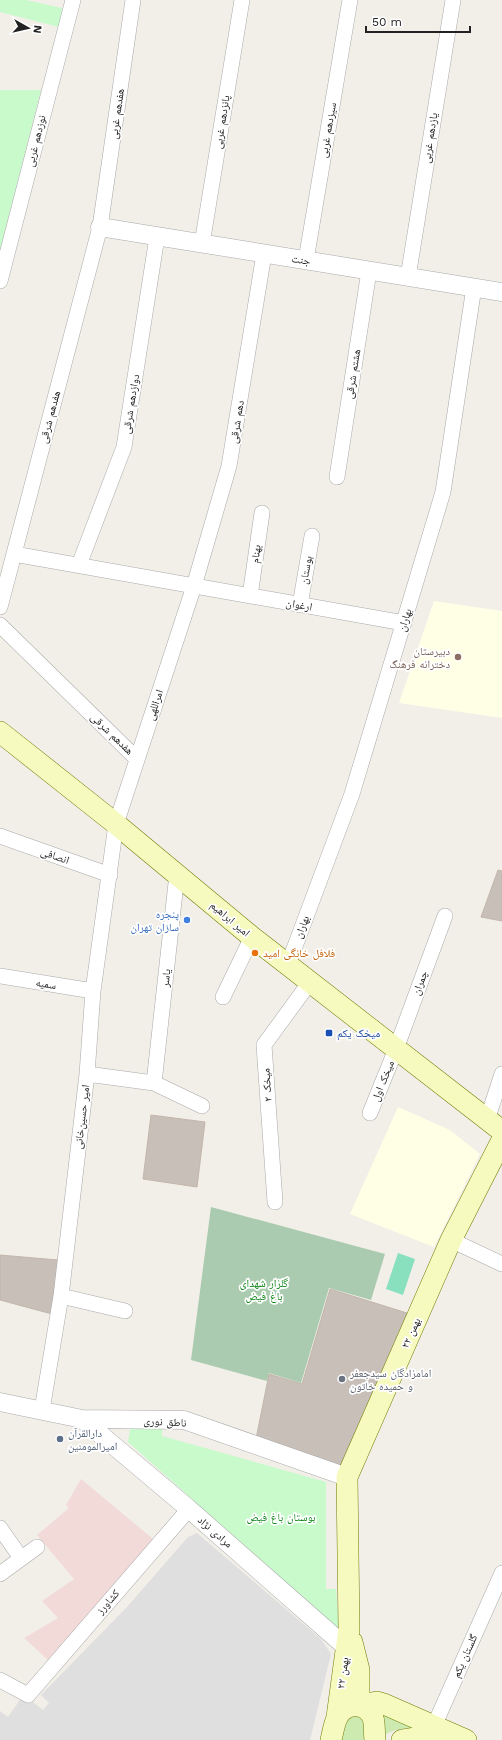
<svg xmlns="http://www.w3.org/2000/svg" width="502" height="1740" font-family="'Work Sans','Noto Naskh Arabic',sans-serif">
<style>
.residential{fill:#e0dfdf}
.commercial{fill:#f2dad9}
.education{fill:#ffffe5}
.grass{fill:#cdebb0}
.cemetery{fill:#aacbaf}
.park{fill:#c8facc}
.pitch{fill:#88e0be}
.building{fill:#c7bfb8;stroke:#c4b6ab}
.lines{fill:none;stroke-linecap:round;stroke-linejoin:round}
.minor-casing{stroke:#a9a9a9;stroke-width:16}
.tertiary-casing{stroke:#a9a9a9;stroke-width:19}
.secondary-casing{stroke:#707d05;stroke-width:22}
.minor{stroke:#fff;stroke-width:15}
.tertiary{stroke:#fff;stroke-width:18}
.secondary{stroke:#f7fabf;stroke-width:21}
.education-dot{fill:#8d6e63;stroke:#fff;stroke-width:1.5}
.shop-dot{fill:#3f7fe0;stroke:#fff;stroke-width:1.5}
.food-dot{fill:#e8710a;stroke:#fff;stroke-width:1.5}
.transit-dot{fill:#1a4fb4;stroke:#fff;stroke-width:1.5}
.worship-dot{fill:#6b7280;stroke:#fff;stroke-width:1.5}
.service-dot{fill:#5c6f8a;stroke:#fff;stroke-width:1.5}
.labels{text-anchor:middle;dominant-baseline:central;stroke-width:3.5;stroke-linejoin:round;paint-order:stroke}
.street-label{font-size:11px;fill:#222;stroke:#fff}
.education-label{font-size:11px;fill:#785e54;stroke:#fff;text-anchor:end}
.shop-label{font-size:11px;fill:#366cbe;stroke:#fff;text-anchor:end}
.food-label{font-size:11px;fill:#c56008;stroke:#fff;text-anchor:start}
.transit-label{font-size:11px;fill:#164399;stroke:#fff;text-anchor:start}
.park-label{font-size:11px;fill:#0c8416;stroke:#fff}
.worship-label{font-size:11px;fill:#5b616d;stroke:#fff;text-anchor:start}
.service-label{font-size:11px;fill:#4e5e75;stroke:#fff;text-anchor:start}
</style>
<rect width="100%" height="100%" fill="#f2efe9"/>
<path class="residential" d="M 197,1533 L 321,1639 L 331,1654 L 310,1740 L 0,1740 L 0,1711 L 8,1717 L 22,1697 L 29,1699 L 43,1710 L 49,1703 L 41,1695 L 127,1607 L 188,1537 Z"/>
<path class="commercial" d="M 81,1479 L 153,1539 L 48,1660 L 24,1638 L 58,1618 L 42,1601 L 74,1579 L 37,1535 L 69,1508 L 66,1505 Z"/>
<path class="education" d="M 434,601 L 502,611 L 502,718 L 399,703 Z
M 398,1107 L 450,1130 L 480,1154 L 434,1247 L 350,1214 Z"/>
<path class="grass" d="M 371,1711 L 394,1715 L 421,1730 C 405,1727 395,1728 381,1737 Z
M 360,1715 L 365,1722 L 366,1740 L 338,1740 L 347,1716 Z"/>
<path class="cemetery" d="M 211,1207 L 385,1254 L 371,1300 L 329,1288 L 301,1383 L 269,1373 L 267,1381 L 191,1360 Z"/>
<path class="park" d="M 0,0 L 26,0 L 62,8 L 59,27 L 0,12 Z
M 0,90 L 41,90 L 0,251 Z
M 131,1423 L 162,1425 L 162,1436 L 326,1482 L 326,1589 L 336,1589 L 339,1630 L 128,1442 Z"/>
<path class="pitch" d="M 398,1253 L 415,1259 L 403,1295 L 386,1289 Z"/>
<path class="building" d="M 498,870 L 502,871 L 502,921 L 481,917 Z
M 151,1115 L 205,1122 L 197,1187 L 143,1179 Z
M 0,1255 L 58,1260 L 52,1314 L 0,1300 Z
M 330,1289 L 407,1313 L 345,1466 L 255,1444 L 269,1374 L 302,1384 Z"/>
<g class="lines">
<g class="minor-casing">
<path id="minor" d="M 202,244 L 242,0
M 306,260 L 350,0
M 408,277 L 453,0
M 0,281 L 73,0
M 337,477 L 369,271
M 14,554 L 404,623
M 79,565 L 124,447 L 157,237
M 250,596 L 262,513
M 300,605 L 312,536
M 0,607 L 100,227 L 133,0
M 0,625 L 137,759
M 0,836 L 110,875
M 288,965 L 352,794 L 443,492 L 474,287
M 0,976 L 93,991
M 223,997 L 252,937
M 87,1074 L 154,1083 L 202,1106
M 154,1083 L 177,874
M 370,1113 L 396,1049 L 445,916
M 487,1120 L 502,1074
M 275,1202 L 264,1045 L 310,982
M 451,1240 L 502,1264
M 61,1296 L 125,1311
M 42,1410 L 61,1296 L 87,1074 L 93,991 L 116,824 L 194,586 L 229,466 L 264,254
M 0,1528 L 21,1558
M 0,1574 L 37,1547
M 0,1680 L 28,1695 L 189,1509
M 430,1735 L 502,1573"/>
</g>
<g class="tertiary-casing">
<path id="tertiary" d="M 100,227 L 502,292
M 0,1402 L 82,1419 L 184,1420 L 347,1477
M 82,1419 L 189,1509 L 347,1648"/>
</g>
<g class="secondary-casing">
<path id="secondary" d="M 0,732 L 116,824 L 252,937 L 502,1131
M 352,1642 L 359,1670 L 359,1706 L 377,1702 L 384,1704 L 466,1740
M 337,1717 L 349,1629 L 347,1477 L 451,1240 L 502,1140
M 331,1740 C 333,1732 334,1723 338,1716 C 346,1702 367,1702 373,1718 C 375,1724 374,1733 375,1740
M 402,1740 L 421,1737 L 429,1740"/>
</g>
<use href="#minor" class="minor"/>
<use href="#tertiary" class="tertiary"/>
<use href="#secondary" class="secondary"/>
</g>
<circle class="education-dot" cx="458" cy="657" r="4"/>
<circle class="shop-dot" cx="187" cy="920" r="4"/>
<circle class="food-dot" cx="255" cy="953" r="4"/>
<rect class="transit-dot" x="325" y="1029" width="8" height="8" rx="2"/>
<circle class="worship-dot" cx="342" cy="1379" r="4"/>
<circle class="service-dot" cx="60" cy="1439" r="4"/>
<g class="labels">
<g class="street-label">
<text transform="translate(117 114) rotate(-82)">هفدهم غربی</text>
<text transform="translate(222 122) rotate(-81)">پانزدهم غربی</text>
<text transform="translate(328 130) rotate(-80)">سیزدهم غربی</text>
<text transform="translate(430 138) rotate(-81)">یازدهم غربی</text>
<text transform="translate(36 141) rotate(-76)">نوزدهم غربی</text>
<text transform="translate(301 260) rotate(9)">جنت</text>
<text transform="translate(353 374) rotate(-81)">هشتم شرقی</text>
<text transform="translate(131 404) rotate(-81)">دوازدهم شرقی</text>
<text transform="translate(50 417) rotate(-75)">هفدهم شرقی</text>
<text transform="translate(237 422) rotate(-81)">دهم شرقی</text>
<text transform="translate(256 554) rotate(-82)">بهنام</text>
<text transform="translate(306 570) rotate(-80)">بوستان</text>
<text transform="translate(299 605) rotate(10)">ارغوان</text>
<text transform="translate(405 620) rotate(-73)">بهاران</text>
<text transform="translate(155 705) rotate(-72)">امراللهی</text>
<text transform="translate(112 734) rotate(44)">هفدهم شرقی</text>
<text transform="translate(55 856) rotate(19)">انصافی</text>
<text transform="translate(230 919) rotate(40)">امیر ابراهیم</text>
<text transform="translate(302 927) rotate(-69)">بهاران</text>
<text transform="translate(166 978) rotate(-84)">یاسر</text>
<text transform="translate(420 983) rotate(-70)">چمران</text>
<text transform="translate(46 984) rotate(10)">سمیه</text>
<text transform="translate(383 1081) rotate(-68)">میخک اول</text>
<text transform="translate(267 1085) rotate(-94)">میخک ۲</text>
<text transform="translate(82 1117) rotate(-83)">امیر حسین‌خانی</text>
<text transform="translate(411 1333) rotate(-66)">۲۲ بهمن</text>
<text transform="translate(165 1422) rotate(3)">ناطق نوری</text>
<text transform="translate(215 1532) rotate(41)">مرادی نژاد</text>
<text transform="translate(108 1602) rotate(-49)">کشاورز</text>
<text transform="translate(465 1656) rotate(-66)">گلستان یکم</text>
<text transform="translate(343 1673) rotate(-82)">۲۲ بهمن</text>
</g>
<g class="education-label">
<text x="450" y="651">دبیرستان<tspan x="450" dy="13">دخترانه فرهنگ</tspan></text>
</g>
<g class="shop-label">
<text x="179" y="914">پنجره<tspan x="179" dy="13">سازان تهران</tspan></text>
</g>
<g class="food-label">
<text x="263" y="953">فلافل خانگی امید</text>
</g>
<g class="transit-label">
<text x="337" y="1033">میخک یکم</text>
</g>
<g class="park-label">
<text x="264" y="1283">گلزار شهدای<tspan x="264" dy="13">باغ فیض</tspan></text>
<text x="281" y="1517">بوستان باغ فیض</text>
</g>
<g class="worship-label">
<text x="350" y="1373">امامزادگان سیدجعفر<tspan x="350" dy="13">و حمیده خاتون</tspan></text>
</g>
<g class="service-label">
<text x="68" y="1433">دارالقرآن<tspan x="68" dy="13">امیرالمومنین</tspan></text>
</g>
</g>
<g transform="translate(28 28) rotate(98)" stroke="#ffffff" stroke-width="3" paint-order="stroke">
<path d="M0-3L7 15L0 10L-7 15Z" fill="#222222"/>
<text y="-6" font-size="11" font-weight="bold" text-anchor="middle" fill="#222222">N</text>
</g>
<path d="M366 26v6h104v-6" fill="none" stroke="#222222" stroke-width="2"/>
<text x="372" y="26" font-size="12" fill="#222222" stroke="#ffffff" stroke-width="3" paint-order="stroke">50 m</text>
</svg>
